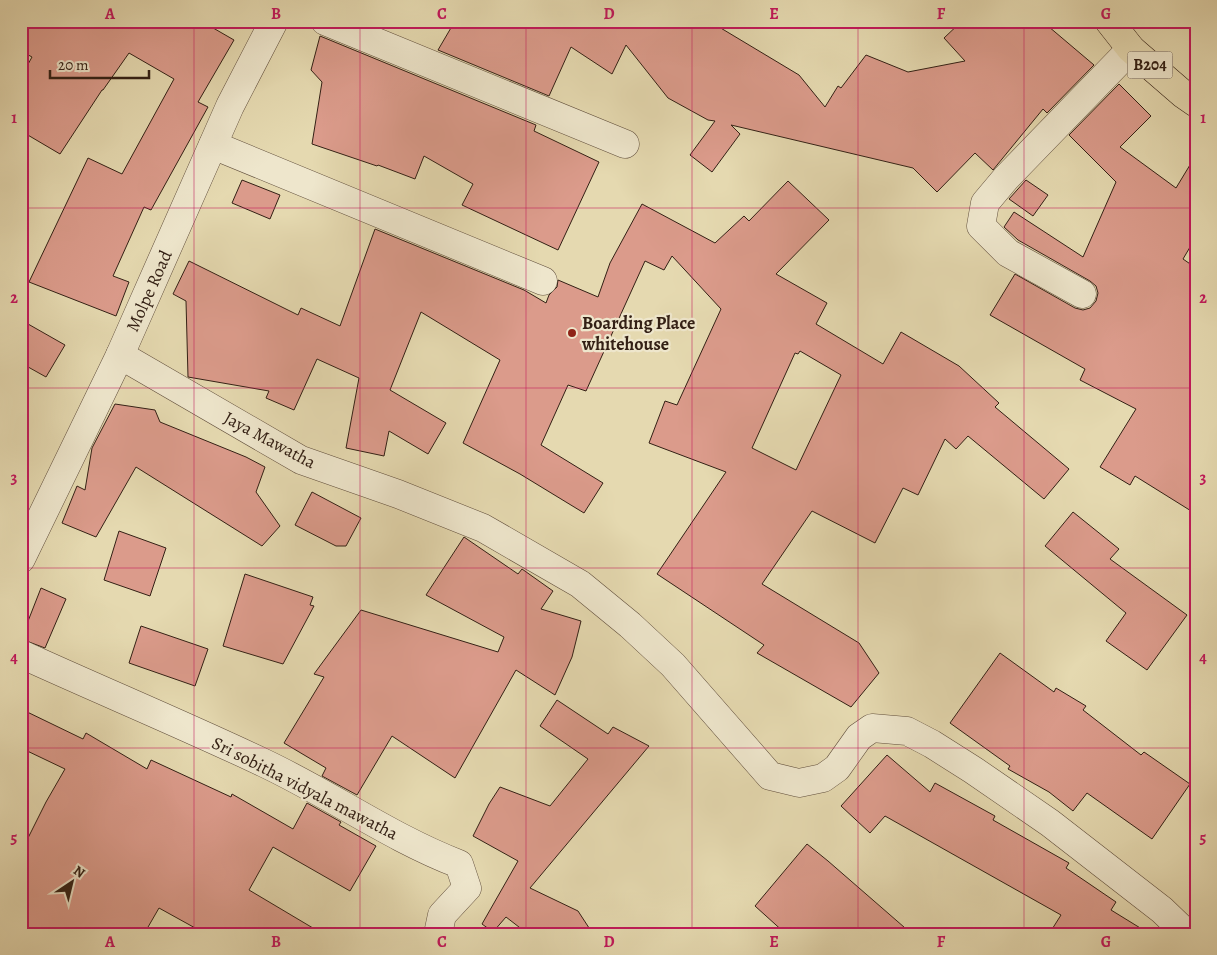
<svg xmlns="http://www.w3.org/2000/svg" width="1217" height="955" font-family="Alegreya,serif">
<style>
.building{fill:#db9b8b;stroke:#332015;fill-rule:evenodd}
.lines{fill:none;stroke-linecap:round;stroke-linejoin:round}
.minor-casing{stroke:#604e3c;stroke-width:29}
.tertiary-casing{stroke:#604e3c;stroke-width:29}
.primary-casing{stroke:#332015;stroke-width:29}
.minor{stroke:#eee6cc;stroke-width:28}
.tertiary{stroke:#eee6cc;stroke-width:28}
.primary{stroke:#e5d9b0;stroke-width:28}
.grid{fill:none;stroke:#c2185b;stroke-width:1;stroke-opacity:0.55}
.poi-dot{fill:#8f2418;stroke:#eee6cc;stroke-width:2}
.labels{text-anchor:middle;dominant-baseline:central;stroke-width:4.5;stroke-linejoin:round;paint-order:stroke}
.shield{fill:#eee6cc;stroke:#6b5b4c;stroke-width:1}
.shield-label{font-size:16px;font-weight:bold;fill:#332015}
.street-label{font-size:18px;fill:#332015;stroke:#eee6cc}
.poi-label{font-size:18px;font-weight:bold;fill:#332015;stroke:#eee6cc;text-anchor:start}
.neatline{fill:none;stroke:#c2185b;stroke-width:2}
.grid-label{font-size:16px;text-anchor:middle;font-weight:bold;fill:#c2185b}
</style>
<rect width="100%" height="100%" fill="#e5d9b0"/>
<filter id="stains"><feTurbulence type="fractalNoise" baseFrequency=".004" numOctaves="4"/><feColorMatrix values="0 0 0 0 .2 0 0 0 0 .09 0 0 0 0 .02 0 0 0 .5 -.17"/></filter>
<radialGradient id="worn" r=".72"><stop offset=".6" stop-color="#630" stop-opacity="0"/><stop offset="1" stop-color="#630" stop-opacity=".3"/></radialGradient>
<path class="building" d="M 21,21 L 201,21 L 234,40 L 198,102 L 208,107 L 151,210 L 144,207 L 113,276 L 129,282 L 116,316 L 29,282 L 88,158 L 122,174 L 174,79 L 129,53 L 103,90 L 102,90 L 60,154 L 21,131 L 21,77 L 32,57 L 21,51 Z
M 455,21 L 709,21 L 799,75 L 825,107 L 838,86 L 841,88 L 866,55 L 908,72 L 965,61 L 944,38 L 962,21 L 1042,21 L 1094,65 L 1047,113 L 1043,109 L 993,170 L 975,153 L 937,192 L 913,168 L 731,125 L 740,134 L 712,172 L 690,155 L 715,121 L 708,120 L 668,98 L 626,45 L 612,74 L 571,47 L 549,96 L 438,50 Z
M 320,36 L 536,125 L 534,131 L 599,162 L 558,250 L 462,205 L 473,184 L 424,156 L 415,179 L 378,165 L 377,166 L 312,144 L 322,82 L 311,70 Z
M 1119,84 L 1151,116 L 1120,147 L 1176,188 L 1196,155 L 1196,237 L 1183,259 L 1196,268 L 1196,514 L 1135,476 L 1130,485 L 1100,467 L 1136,409 L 1080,380 L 1085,369 L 990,315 L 1015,274 L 1075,308 L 1083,310 L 1090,308 L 1096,301 L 1098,293 L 1096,286 L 1090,281 L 1018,240 L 1004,227 L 1014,212 L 1083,257 L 1116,182 L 1069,135 Z
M 242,180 L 280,195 L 270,219 L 232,203 Z
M 1026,180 L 1048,195 L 1033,216 L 1009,199 Z
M 788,181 L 829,220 L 776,274 L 827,303 L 816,324 L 883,364 L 901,332 L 959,366 L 999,403 L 995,407 L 1069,469 L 1044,499 L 968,436 L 956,449 L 945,439 L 918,495 L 903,488 L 875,543 L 812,511 L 762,584 L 859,643 L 879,673 L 851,707 L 757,653 L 764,645 L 657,574 L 726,472 L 649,443 L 665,401 L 677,405 L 721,309 L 672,256 L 664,270 L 645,261 L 586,391 L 568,385 L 541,445 L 603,483 L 584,513 L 520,474 L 463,443 L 500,360 L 421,312 L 390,390 L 446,423 L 428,454 L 389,431 L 384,456 L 346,448 L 359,378 L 317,359 L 294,410 L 266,398 L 269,391 L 188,377 L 186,301 L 173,294 L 189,261 L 298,315 L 301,308 L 340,326 L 375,229 L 524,290 L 546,303 L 549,295 L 557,287 L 558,280 L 598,297 L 610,263 L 642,204 L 715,243 L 744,216 L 749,221 ZM 800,351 L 841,375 L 796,470 L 752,448 L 795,353 L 798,354 Z
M 21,320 L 65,345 L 46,377 L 21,363 Z
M 115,404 L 155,410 L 160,422 L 246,457 L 265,467 L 256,492 L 280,526 L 262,546 L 136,467 L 96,537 L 62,523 L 77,486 L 85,490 L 92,448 Z
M 312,492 L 361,518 L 346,546 L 336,546 L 295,525 Z
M 1073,512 L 1119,549 L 1110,559 L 1187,615 L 1147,670 L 1106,641 L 1126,613 L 1045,546 Z
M 119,531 L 166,548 L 150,596 L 104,580 Z
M 464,537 L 518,574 L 522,569 L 553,591 L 541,609 L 581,621 L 572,657 L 555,695 L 516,670 L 455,778 L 392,736 L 357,795 L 322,776 L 326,768 L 284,743 L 324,677 L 314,674 L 361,610 L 498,652 L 504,637 L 426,595 Z
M 245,574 L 313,597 L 310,605 L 314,606 L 283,664 L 223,646 Z
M 41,588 L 66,599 L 45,648 L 21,639 Z
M 141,626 L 208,649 L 195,686 L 129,663 Z
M 1000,653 L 1054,692 L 1056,688 L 1086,706 L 1083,710 L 1141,755 L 1144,752 L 1190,784 L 1152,839 L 1087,793 L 1073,811 L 1049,792 L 1008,769 L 1010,766 L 950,723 Z
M 557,700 L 608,734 L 613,727 L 649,746 L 530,888 L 578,911 L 593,934 L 528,934 L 506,917 L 493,932 L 482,924 L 518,861 L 473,836 L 489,804 L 500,787 L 550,806 L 588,759 L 540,726 Z
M 21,709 L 83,739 L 86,733 L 147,769 L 151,760 L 231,797 L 232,794 L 293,829 L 307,803 L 341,822 L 339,825 L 376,846 L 350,891 L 273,847 L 249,890 L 323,934 L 206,934 L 159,908 L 144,934 L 21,934 L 21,852 L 46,802 L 65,769 L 21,748 Z
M 887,755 L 930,792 L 935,783 L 995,816 L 993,820 L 1069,863 L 1066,868 L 1116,902 L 1111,910 L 1150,934 L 1049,934 L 1061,915 L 885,816 L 870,833 L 841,806 Z
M 807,844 L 828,861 L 912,934 L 786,934 L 755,906 Z"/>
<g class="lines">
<g class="minor-casing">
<path id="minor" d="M 325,21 L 625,144
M 213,145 L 543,281
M 1082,294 L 1008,253 L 981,226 L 985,203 L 1006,178 L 1131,49
M 120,355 L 301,460 L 398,494 L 483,528 L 580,584 L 630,625 L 673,665 L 770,776 L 799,783 L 823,778 L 837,768 L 859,737 L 872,728 L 907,731 L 932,744 L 973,770 L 1050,823 L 1162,910 L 1187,934
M 21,654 C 102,691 184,725 264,763 C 330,794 391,838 459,864 L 467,888 L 442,915 L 438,934"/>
</g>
<g class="tertiary-casing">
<path id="tertiary" d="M 21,559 L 120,355 L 230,106 L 274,21"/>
</g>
<g class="primary-casing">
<path id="primary" d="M 1109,21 L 1131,49 L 1183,94 L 1196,103"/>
</g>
<use href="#minor" class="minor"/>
<use href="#tertiary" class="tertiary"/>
<use href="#primary" class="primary"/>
</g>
<path class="grid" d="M 194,21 L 194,934M 360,21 L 360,934M 526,21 L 526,934M 692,21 L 692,934M 858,21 L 858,934M 1024,21 L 1024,934M 21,208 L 1196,208M 21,388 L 1196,388M 21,568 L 1196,568M 21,748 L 1196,748"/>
<circle class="poi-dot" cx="572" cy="333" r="5"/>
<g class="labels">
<rect class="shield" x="1127.5" y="51.5" width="45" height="27" rx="4"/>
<g class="shield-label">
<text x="1150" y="65">B204</text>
</g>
<g class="street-label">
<text transform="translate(149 291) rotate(-66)">Molpe Road</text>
<text transform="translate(270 440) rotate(28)">Jaya Mawatha</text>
<text transform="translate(305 788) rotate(27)">Sri sobitha vidyala mawatha</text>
</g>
<g class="poi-label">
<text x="582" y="323">Boarding Place<tspan x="582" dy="21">whitehouse</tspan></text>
</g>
</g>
<rect width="1217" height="955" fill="none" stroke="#e5d9b0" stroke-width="55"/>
<g transform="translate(72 882) rotate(35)" stroke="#eee6cc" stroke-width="4" paint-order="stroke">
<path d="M0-4L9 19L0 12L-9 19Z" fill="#332015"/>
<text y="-8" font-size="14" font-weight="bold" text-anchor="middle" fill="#332015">N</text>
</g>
<path d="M50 70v8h99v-8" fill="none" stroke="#332015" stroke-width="2.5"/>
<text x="58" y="70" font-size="15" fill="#332015" stroke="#eee6cc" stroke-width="4" paint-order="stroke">20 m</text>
<rect x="28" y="28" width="1162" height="900" class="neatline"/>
<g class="grid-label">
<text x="110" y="19">A</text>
<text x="276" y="19">B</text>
<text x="442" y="19">C</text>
<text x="609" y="19">D</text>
<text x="774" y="19">E</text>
<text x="941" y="19">F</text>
<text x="1106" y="19">G</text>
<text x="14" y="123">1</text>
<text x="1203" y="123">1</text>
<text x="14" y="303">2</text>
<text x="1203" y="303">2</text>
<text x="14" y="483">3</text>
<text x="1203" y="483">3</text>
<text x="14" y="663">4</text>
<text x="1203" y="663">4</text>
<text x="14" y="843">5</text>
<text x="1203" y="843">5</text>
<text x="110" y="947">A</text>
<text x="276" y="947">B</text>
<text x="442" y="947">C</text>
<text x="609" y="947">D</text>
<text x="774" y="947">E</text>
<text x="941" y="947">F</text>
<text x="1106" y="947">G</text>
</g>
<rect width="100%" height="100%" filter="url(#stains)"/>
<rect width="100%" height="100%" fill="url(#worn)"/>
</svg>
